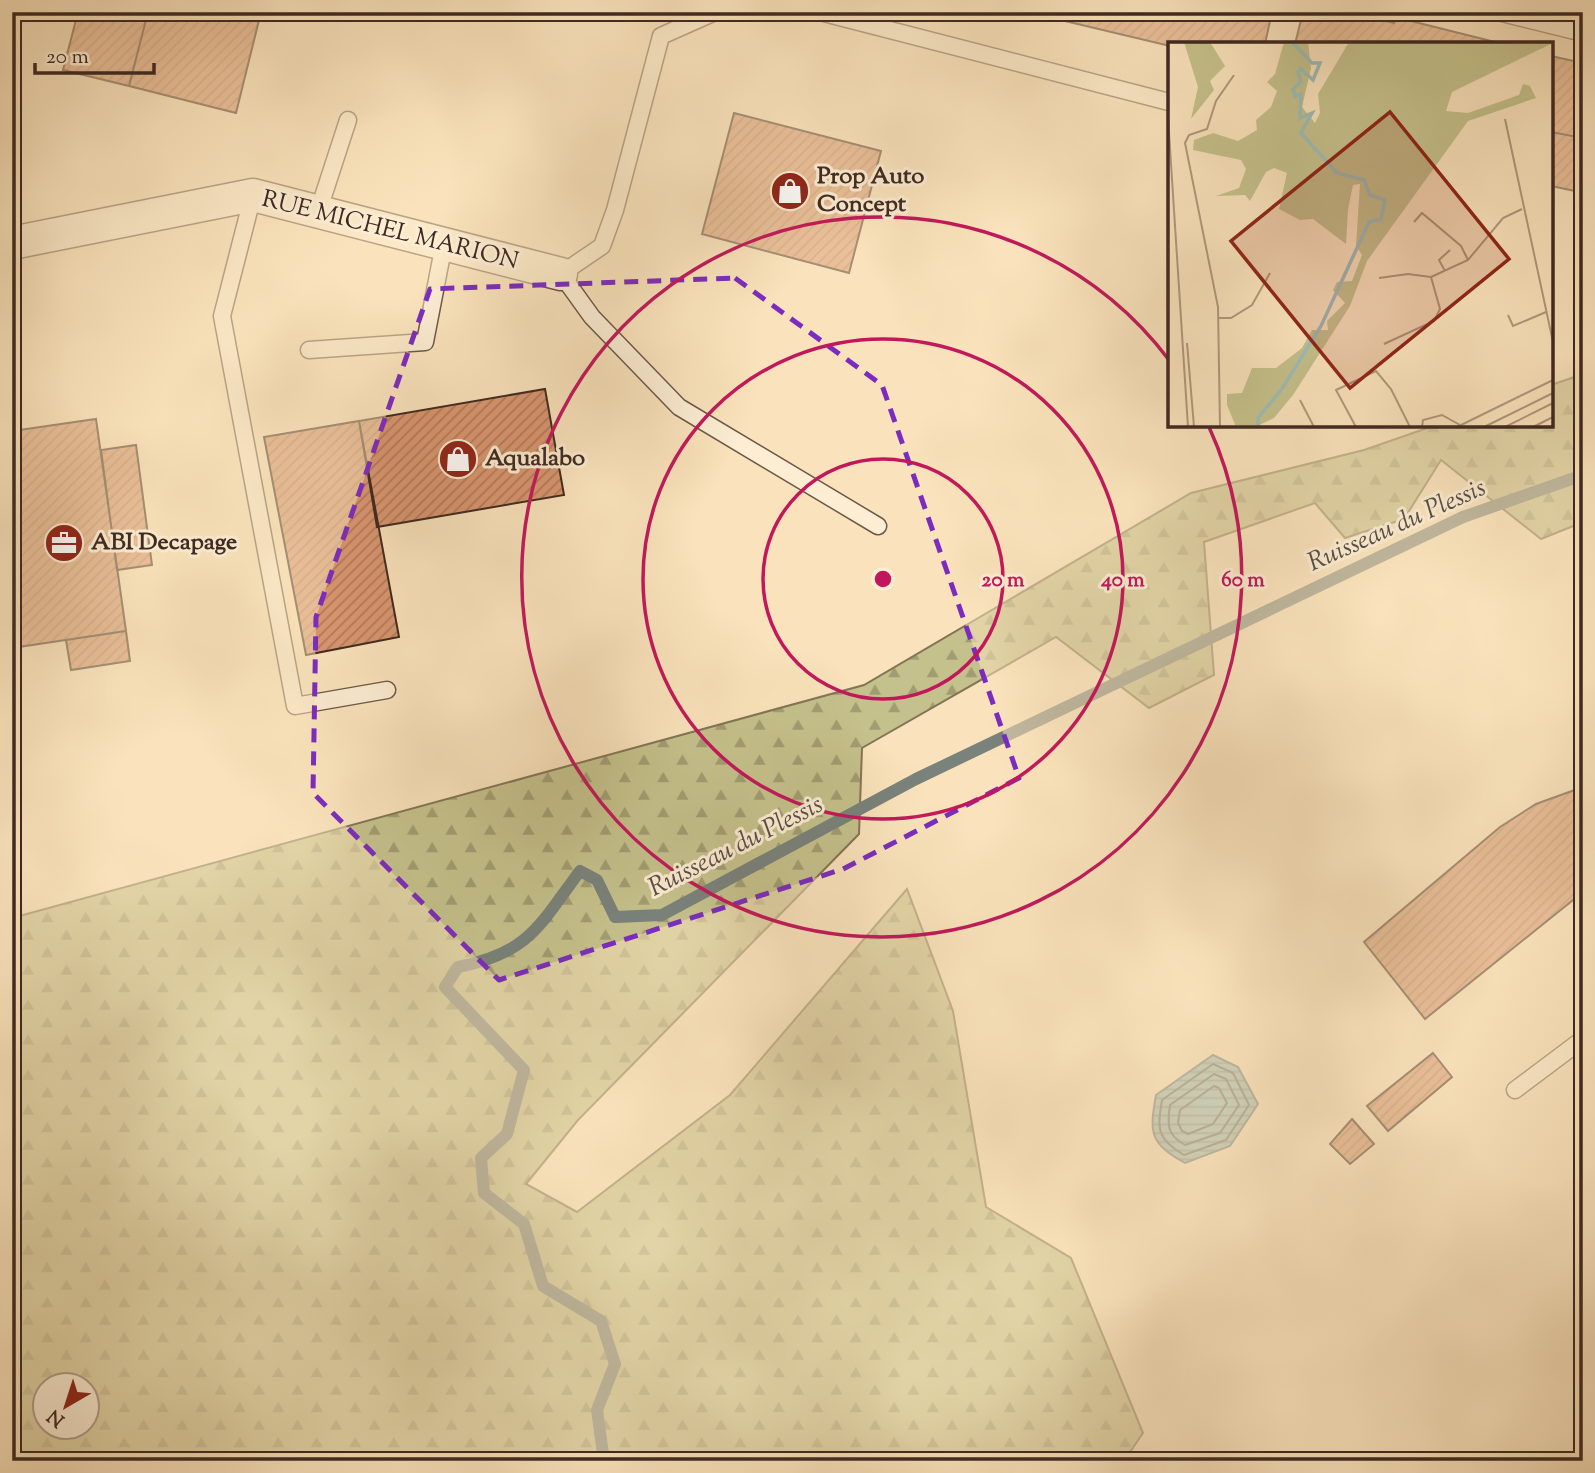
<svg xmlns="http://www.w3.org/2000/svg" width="1595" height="1473" font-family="'Sorts Mill Goudy',serif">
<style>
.forest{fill:url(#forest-firs);stroke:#827556;stroke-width:2;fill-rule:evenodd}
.water{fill:url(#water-rules);stroke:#79827b;stroke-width:2}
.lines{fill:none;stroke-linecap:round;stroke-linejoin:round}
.shore{stroke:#6f736c;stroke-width:2}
.stream{stroke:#79827b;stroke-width:12}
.building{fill:url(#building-hatch);stroke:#3f2921;stroke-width:2}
.lane-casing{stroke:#6e5848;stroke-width:19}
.street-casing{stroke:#6e5848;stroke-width:35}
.lane{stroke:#fcedd3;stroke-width:16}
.street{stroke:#fcedd3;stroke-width:32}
.marked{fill:none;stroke:#7b2cbf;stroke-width:5;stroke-dasharray:14 9;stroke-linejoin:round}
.ring{fill:none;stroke:#c2185b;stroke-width:3.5}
.labels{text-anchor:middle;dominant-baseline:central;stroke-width:6;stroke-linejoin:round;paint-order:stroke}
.poi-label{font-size:24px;font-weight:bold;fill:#3f2921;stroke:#fcedd3;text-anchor:start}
.street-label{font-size:24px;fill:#3f2921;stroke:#fcedd3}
.water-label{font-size:26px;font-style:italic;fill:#574e46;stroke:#fcedd3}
.inset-river{fill:none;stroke:#9fbdb7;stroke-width:3.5}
.inset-road{fill:none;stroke:#af997e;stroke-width:2}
.view{fill:#8f2418;fill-opacity:0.15;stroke:#8f2418;stroke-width:3.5}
.inset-edge{fill:none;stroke:#3f2921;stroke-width:3.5}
.centre{fill:#c2185b;stroke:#fcedd3;stroke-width:3.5}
.ring-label{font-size:21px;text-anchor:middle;font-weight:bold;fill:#c2185b;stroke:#fcedd3;stroke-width:6;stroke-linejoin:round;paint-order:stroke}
</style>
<defs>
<pattern id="forest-firs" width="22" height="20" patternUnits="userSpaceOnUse" patternTransform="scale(1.75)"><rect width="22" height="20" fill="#c5c18c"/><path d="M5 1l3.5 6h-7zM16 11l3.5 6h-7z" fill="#a19d72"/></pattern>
<pattern id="water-rules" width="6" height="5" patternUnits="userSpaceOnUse" patternTransform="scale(1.75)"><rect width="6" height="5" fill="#9fbdb7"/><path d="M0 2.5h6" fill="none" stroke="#839a94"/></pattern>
<pattern id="building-hatch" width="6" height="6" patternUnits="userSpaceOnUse" patternTransform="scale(1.75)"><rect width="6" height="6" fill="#d9956f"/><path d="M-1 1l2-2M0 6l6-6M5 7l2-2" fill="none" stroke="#b17a5b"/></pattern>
</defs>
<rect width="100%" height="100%" fill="#fae3bc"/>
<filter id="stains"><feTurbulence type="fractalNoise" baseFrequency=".00286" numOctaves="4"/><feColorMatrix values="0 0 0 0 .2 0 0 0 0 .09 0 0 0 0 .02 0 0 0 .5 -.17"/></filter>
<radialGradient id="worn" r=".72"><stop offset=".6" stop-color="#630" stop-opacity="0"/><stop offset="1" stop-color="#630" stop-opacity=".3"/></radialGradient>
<path class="forest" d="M 1583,374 L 1583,522 L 1541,539 L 1441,460 L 1404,519 L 1345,538 L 1315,503 L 1204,542 L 1214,675 L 1149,708 L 1056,637 L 862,748 L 859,834 L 578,1120 L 526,1184 L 577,1212 L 730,1095 L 907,889 L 953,1011 L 986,1207 L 1071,1258 L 1143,1433 L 1124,1461 L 12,1461 L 12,918 L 864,685 L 1191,493 L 1364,450 L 1436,425 L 1551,425 L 1551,385 ZM 46,1386 L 88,1386 L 88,1428 L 46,1428 Z"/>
<path class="water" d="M 1213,1055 L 1238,1067 L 1258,1104 L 1230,1146 L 1185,1163 C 1150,1143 1149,1134 1156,1095 Z"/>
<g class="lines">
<path class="shore" d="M 1213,1064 L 1233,1073 L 1249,1105 L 1226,1140 L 1184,1155 C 1157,1139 1157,1130 1162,1100 Z
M 1214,1074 L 1226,1079 L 1239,1105 L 1220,1133 L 1185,1145 C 1167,1135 1167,1125 1170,1105 Z
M 1214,1086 L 1219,1088 L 1227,1103 L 1213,1124 L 1188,1134 L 1182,1131 L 1178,1123 L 1180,1110 Z"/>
<path class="stream" d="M 604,1461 L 597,1410 L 615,1364 L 601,1321 L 543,1286 L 524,1224 L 484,1193 L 481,1158 L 507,1134 L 524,1070 L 445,987 L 458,967 C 529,953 539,926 580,871 L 597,880 L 615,917 L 662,915 L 916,779 L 1463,517 L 1583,475"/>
</g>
<path class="building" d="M 78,12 L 148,12 L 129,86 L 63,70 Z
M 148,12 L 261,12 L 236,113 L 129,86 Z
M 1027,12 L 1272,12 L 1265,44 L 1170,46 Z
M 1303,12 L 1350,12 L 1394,23 L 1395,17 L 1503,44 L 1295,44 Z
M 1551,56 L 1583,63 L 1583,138 L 1551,132 Z
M 734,113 L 881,151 L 849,273 L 702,234 Z
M 1551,132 L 1583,138 L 1583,157 L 1575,191 L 1551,186 Z
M 545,389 L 564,495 L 377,527 L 359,421 Z
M 96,419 L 126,631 L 12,648 L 12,431 Z
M 359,421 L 399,637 L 306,655 L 264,437 Z
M 136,445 L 152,565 L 117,570 L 101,450 Z
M 126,631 L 130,661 L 71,670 L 66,640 Z
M 1583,787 L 1583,892 L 1425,1019 L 1364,942 L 1500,827 L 1536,804 Z
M 1433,1053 L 1452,1077 L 1388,1131 L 1367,1106 Z
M 1352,1119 L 1374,1144 L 1350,1164 L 1330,1144 Z"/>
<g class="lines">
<g class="lane-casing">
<path id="lane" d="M 715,12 L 661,36 L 615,210 L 602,246 L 561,274 L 592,317 L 679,407 L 878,526
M 820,12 L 1169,102
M 1498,12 L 1583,33
M 253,195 L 222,316 L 295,706 L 387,690
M 318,212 L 348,120
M 309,350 L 425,342 L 444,244
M 1515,1090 L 1583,1039"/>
</g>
<g class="street-casing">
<path id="street" d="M 12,243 L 253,195 L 561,274"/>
</g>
<use href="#lane" class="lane"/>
<use href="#street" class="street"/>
</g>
<path d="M0 0H1595V1473H0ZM 735,278 L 882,385 L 1019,778 L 843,869 L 499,980 L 313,793 L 316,617 L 430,289 Z" fill="#fae3bc" fill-opacity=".55" fill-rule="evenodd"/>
<path class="marked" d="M 735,278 L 882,385 L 1019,778 L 843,869 L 499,980 L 313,793 L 316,617 L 430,289 Z"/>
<g class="ring">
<circle cx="883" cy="579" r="120"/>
<circle cx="883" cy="579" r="240"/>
<path d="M1209 427A360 360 0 1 1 1169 360"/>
</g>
<defs>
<g id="shop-disc" transform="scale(2.0125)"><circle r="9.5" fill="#8f2418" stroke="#fcedd3"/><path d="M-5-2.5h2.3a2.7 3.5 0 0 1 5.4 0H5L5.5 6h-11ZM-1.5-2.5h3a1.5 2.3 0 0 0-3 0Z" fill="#fff"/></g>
<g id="office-disc" transform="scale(2.0125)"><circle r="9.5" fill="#8f2418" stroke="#fcedd3"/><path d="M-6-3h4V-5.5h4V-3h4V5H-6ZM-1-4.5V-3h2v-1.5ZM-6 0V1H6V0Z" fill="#fff"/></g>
</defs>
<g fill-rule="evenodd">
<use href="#shop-disc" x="790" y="191"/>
<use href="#shop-disc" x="458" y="459"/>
<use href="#office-disc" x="64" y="543"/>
</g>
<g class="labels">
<g class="poi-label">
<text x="817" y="177">Prop Auto<tspan x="817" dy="28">Concept</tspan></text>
<text x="485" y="459">Aqualabo</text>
<text x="91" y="543">ABI Decapage</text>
</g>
<g class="street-label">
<text transform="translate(390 231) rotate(14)">RUE MICHEL MARION</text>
</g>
<g class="water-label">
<text transform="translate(1397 526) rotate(-24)">Ruisseau du Plessis</text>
<text transform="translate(736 847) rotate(-27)">Ruisseau du Plessis</text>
</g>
</g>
<g transform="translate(1168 42)">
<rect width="385" height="385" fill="#fae3bc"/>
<path d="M 16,0 L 42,0 L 57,24 L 42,39 L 46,48 L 23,77 L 30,45 ZM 116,0 L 140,0 L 143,26 L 134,65 L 147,81 L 152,71 L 150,52 L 181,0 L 385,1 L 284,50 L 278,69 L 300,71 L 351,53 L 355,42 L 362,44 L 368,56 L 300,79 L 199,219 L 182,264 L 125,353 L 106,376 L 87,385 L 68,385 L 59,363 L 59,352 L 74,351 L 84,326 L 108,326 L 134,306 L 144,288 L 160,288 L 159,279 L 177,261 L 165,248 L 169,240 L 184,239 L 194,213 L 188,204 L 192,142 L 185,143 L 180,167 L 178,202 L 145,177 L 132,178 L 111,167 L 119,131 L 106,126 L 98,130 L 82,159 L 77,153 L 48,154 L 71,146 L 78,127 L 73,118 L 25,108 L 26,98 L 45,91 L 70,99 L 89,88 L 88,78 L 103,65 L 109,49 L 99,40 L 107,32 Z" fill="#c5c18c"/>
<path class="inset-river" d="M 90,385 L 90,376 L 114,347 L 153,284 L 201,180 L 213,177 L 217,158 L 202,153 L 196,138 L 169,131 L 133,91 L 144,71 L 132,76 L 133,52 L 127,54 L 125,47 L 133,40 L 130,30 L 133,27 L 145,38 L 152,21 L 144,21 L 124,0"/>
<path class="inset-road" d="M 0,75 L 20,385M 337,77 L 385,300M 0,146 L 0,171M 246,180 L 254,171 L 293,204 L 300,218M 277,229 L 271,218 L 282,208M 263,235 L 300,218 L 335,176 L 354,167M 211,236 L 240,232 L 263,235M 340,273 L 345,284 L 378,270M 51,276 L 63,276 L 84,263 L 102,231M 19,301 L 26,385M 216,302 L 266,279 L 272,267 L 263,235M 132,358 L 146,385M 52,385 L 50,265 L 17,101 L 21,93 L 39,87 L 48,59 L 66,33M 188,385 L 168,348 L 208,329 L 223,347 L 242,385M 254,385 L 255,378 L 274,373 L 292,383M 289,385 L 385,338M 316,385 L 385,351M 337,385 L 385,361M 365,385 L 385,375"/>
<path class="view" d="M 222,70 L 341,217 L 182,346 L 63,199 Z"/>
<rect width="385" height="385" class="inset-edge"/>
</g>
<circle cx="883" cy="579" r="10" class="centre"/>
<g class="ring-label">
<text x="1003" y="586">20 m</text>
<text x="1123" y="586">40 m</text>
<text x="1243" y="586">60 m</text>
</g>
<rect width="1595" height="1473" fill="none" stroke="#fae3bc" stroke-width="42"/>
<rect x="14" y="14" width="1567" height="1445" fill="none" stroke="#3f2921" stroke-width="3.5"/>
<rect x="21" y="21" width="1553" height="1431" fill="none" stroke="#3f2921" stroke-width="2"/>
<g transform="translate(66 1406) rotate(219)"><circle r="33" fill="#fcedd3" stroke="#b09f8c" stroke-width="2"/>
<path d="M0-5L12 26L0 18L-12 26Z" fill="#8f2418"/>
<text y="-10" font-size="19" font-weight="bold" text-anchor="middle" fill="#3f2921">N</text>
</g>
<path d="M35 63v10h119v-10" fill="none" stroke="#3f2921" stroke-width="3.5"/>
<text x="46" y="63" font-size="21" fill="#3f2921" stroke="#fcedd3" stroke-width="5" paint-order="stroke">20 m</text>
<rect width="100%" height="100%" filter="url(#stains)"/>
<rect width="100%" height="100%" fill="url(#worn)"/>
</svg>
